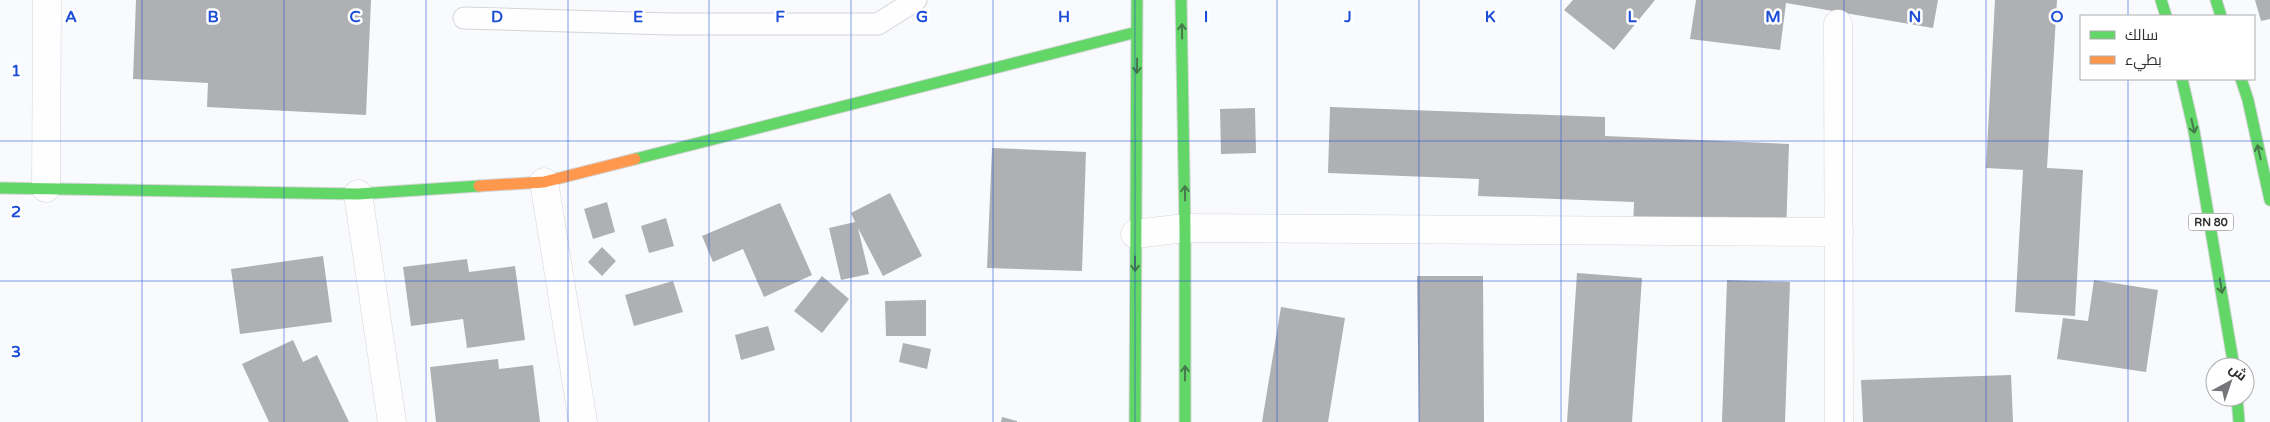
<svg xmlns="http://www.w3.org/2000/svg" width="2270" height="422" font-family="'Varela Round',Cairo,sans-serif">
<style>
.building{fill:#afb0b3}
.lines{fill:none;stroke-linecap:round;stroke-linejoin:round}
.lane-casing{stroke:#d4d5d8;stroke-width:23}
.street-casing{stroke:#d4d5d8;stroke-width:29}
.fast-casing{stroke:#d4d5d8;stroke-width:13}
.slow-casing{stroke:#d4d5d8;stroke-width:13}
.lane{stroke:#fefeff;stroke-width:21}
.street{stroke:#fefeff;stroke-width:28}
.fast{stroke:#63d668;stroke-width:11}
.slow{stroke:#ff974d;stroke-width:11}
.oneway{stroke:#457a4a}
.grid{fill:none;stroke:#1d4ed8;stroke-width:1;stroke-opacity:0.55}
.labels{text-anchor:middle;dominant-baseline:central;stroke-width:5;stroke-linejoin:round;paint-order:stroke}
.shield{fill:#fff;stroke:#6c6d70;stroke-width:1}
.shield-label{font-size:11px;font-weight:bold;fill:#2d2f32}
.grid-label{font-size:16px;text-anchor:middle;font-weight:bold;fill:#1d4ed8;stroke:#fff;stroke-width:5;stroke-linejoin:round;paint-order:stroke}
</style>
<rect width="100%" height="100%" fill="#f9fafd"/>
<path class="building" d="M 136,0 L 371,0 L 366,115 L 207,107 L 208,83 L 133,79 Z
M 1573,0 L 1655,0 L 1614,50 L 1564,10 Z
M 1696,0 L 1938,0 L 1933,28 L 1786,3 L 1780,50 L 1690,39 Z
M 1995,0 L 2057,0 L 2047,168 L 2083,170 L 2075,316 L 2015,312 L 2023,170 L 1986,168 Z
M 2255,0 L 2270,0 L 2270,19 L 2261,21 Z
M 1330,107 L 1605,117 L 1605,136 L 1789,144 L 1786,234 L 1633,228 L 1634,202 L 1478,196 L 1479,179 L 1328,173 Z
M 1255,108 L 1256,153 L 1221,154 L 1220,109 Z
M 992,148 L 1086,152 L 1082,271 L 987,268 Z
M 890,193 L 922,256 L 883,276 L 858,228 L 869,274 L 841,280 L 829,228 L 855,222 L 851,213 Z
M 607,202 L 615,232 L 593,239 L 584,209 Z
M 780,203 L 812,275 L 764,297 L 743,249 L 713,262 L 702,236 Z
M 666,218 L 674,246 L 649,253 L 641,226 Z
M 602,247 L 616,261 L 602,276 L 588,262 Z
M 323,256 L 332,322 L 240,334 L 231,269 Z
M 467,259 L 469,272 L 515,266 L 525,340 L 467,348 L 463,319 L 411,326 L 403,267 Z
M 1577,273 L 1642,278 L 1632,422 L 1567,422 Z
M 822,276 L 849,299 L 822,333 L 794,311 Z
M 1417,276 L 1483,276 L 1484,422 L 1419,422 Z
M 1727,280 L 1790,282 L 1785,422 L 1722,422 Z
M 2094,280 L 2158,290 L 2146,372 L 2057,359 L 2063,318 L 2088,321 Z
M 673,281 L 683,312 L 634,326 L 625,295 Z
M 926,300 L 926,336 L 886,336 L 885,301 Z
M 1281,307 L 1345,318 L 1328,422 L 1262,422 Z
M 768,326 L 775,350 L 741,360 L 735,335 Z
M 293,340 L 303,362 L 317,355 L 349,422 L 269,422 L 242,364 Z
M 903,343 L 931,349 L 927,369 L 899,362 Z
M 498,359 L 499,369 L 533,365 L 540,422 L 436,422 L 430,367 Z
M 2011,375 L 2013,422 L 1863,422 L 1861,380 Z
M 1002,417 L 1017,421 L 1017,422 L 1001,422 Z"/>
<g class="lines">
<g class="lane-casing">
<path id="lane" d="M 464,18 L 670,24 L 878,24 L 916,0"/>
</g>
<g class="street-casing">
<path id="street" d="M 1838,24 L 1839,422
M 544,182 L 583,422
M 46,188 L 47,0
M 358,194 L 392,422
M 1135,234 L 1185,228 L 1839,232"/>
</g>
<g class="fast-casing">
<path id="fast" d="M 1181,0 L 1185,228 L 1185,422
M 2161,0 L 2166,16
M 2216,0 L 2221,16
M 2182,79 L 2194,131 L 2234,367
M 2241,79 L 2248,100 L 2270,200
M 635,159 L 1137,32
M 0,188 L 358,194 L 479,186
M 2237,397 L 2239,422
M 1135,422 L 1137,0"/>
</g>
<g class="slow-casing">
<path id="slow" d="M 479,186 L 544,182 L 635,159"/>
</g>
<use href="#lane" class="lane"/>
<use href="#street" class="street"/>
<use href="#fast" class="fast"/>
<use href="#slow" class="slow"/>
</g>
<defs><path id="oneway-shaft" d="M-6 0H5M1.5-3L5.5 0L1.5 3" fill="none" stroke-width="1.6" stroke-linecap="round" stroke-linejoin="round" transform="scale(1.25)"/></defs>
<g class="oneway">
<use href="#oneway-shaft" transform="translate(1182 31) rotate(-91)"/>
<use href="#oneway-shaft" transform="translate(1137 66) rotate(91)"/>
<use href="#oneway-shaft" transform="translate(2193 126) rotate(77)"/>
<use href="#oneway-shaft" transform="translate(2259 152) rotate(-103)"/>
<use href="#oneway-shaft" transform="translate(1185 193) rotate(-91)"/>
<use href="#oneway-shaft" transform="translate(1135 264) rotate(90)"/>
<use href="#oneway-shaft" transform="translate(2221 286) rotate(81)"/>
<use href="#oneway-shaft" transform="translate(1185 373) rotate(-90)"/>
</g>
<path class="grid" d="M 142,0 L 142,422M 284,0 L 284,422M 426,0 L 426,422M 568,0 L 568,422M 709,0 L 709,422M 851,0 L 851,422M 993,0 L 993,422M 1135,0 L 1135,422M 1277,0 L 1277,422M 1419,0 L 1419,422M 1561,0 L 1561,422M 1702,0 L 1702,422M 1844,0 L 1844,422M 1986,0 L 1986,422M 2128,0 L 2128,16M 2128,79 L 2128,422M 0,141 L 2270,141M 0,281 L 2270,281"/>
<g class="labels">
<rect class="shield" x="2188.5" y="213.5" width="45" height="17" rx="4"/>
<g class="shield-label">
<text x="2211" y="222">RN 80</text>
</g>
</g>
<g class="grid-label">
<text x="71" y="22">A</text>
<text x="213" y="22">B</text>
<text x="355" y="22">C</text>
<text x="497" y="22">D</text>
<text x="638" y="22">E</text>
<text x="780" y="22">F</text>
<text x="922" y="22">G</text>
<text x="1064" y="22">H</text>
<text x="1206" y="22">I</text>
<text x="1348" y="22">J</text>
<text x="1490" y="22">K</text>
<text x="1632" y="22">L</text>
<text x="1773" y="22">M</text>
<text x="1915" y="22">N</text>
<text x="2057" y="22">O</text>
<text x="16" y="76">1</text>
<text x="16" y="217">2</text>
<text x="16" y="357">3</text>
</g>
<rect x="2080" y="15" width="175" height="65" fill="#ffffff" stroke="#abacad"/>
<rect x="2090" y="31" width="25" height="8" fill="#63d668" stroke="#abacad"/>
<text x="2125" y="40" font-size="15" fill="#2d2f32">سالك</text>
<rect x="2090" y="56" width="25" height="8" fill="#ff974d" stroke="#abacad"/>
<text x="2125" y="65" font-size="15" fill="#2d2f32">بطيء</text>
<g transform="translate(2230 382) rotate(40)"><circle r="24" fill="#ffffff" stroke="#abacad"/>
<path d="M0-4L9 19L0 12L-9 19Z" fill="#747679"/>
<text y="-8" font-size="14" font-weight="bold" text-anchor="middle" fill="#2d2f32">ش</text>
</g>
</svg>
